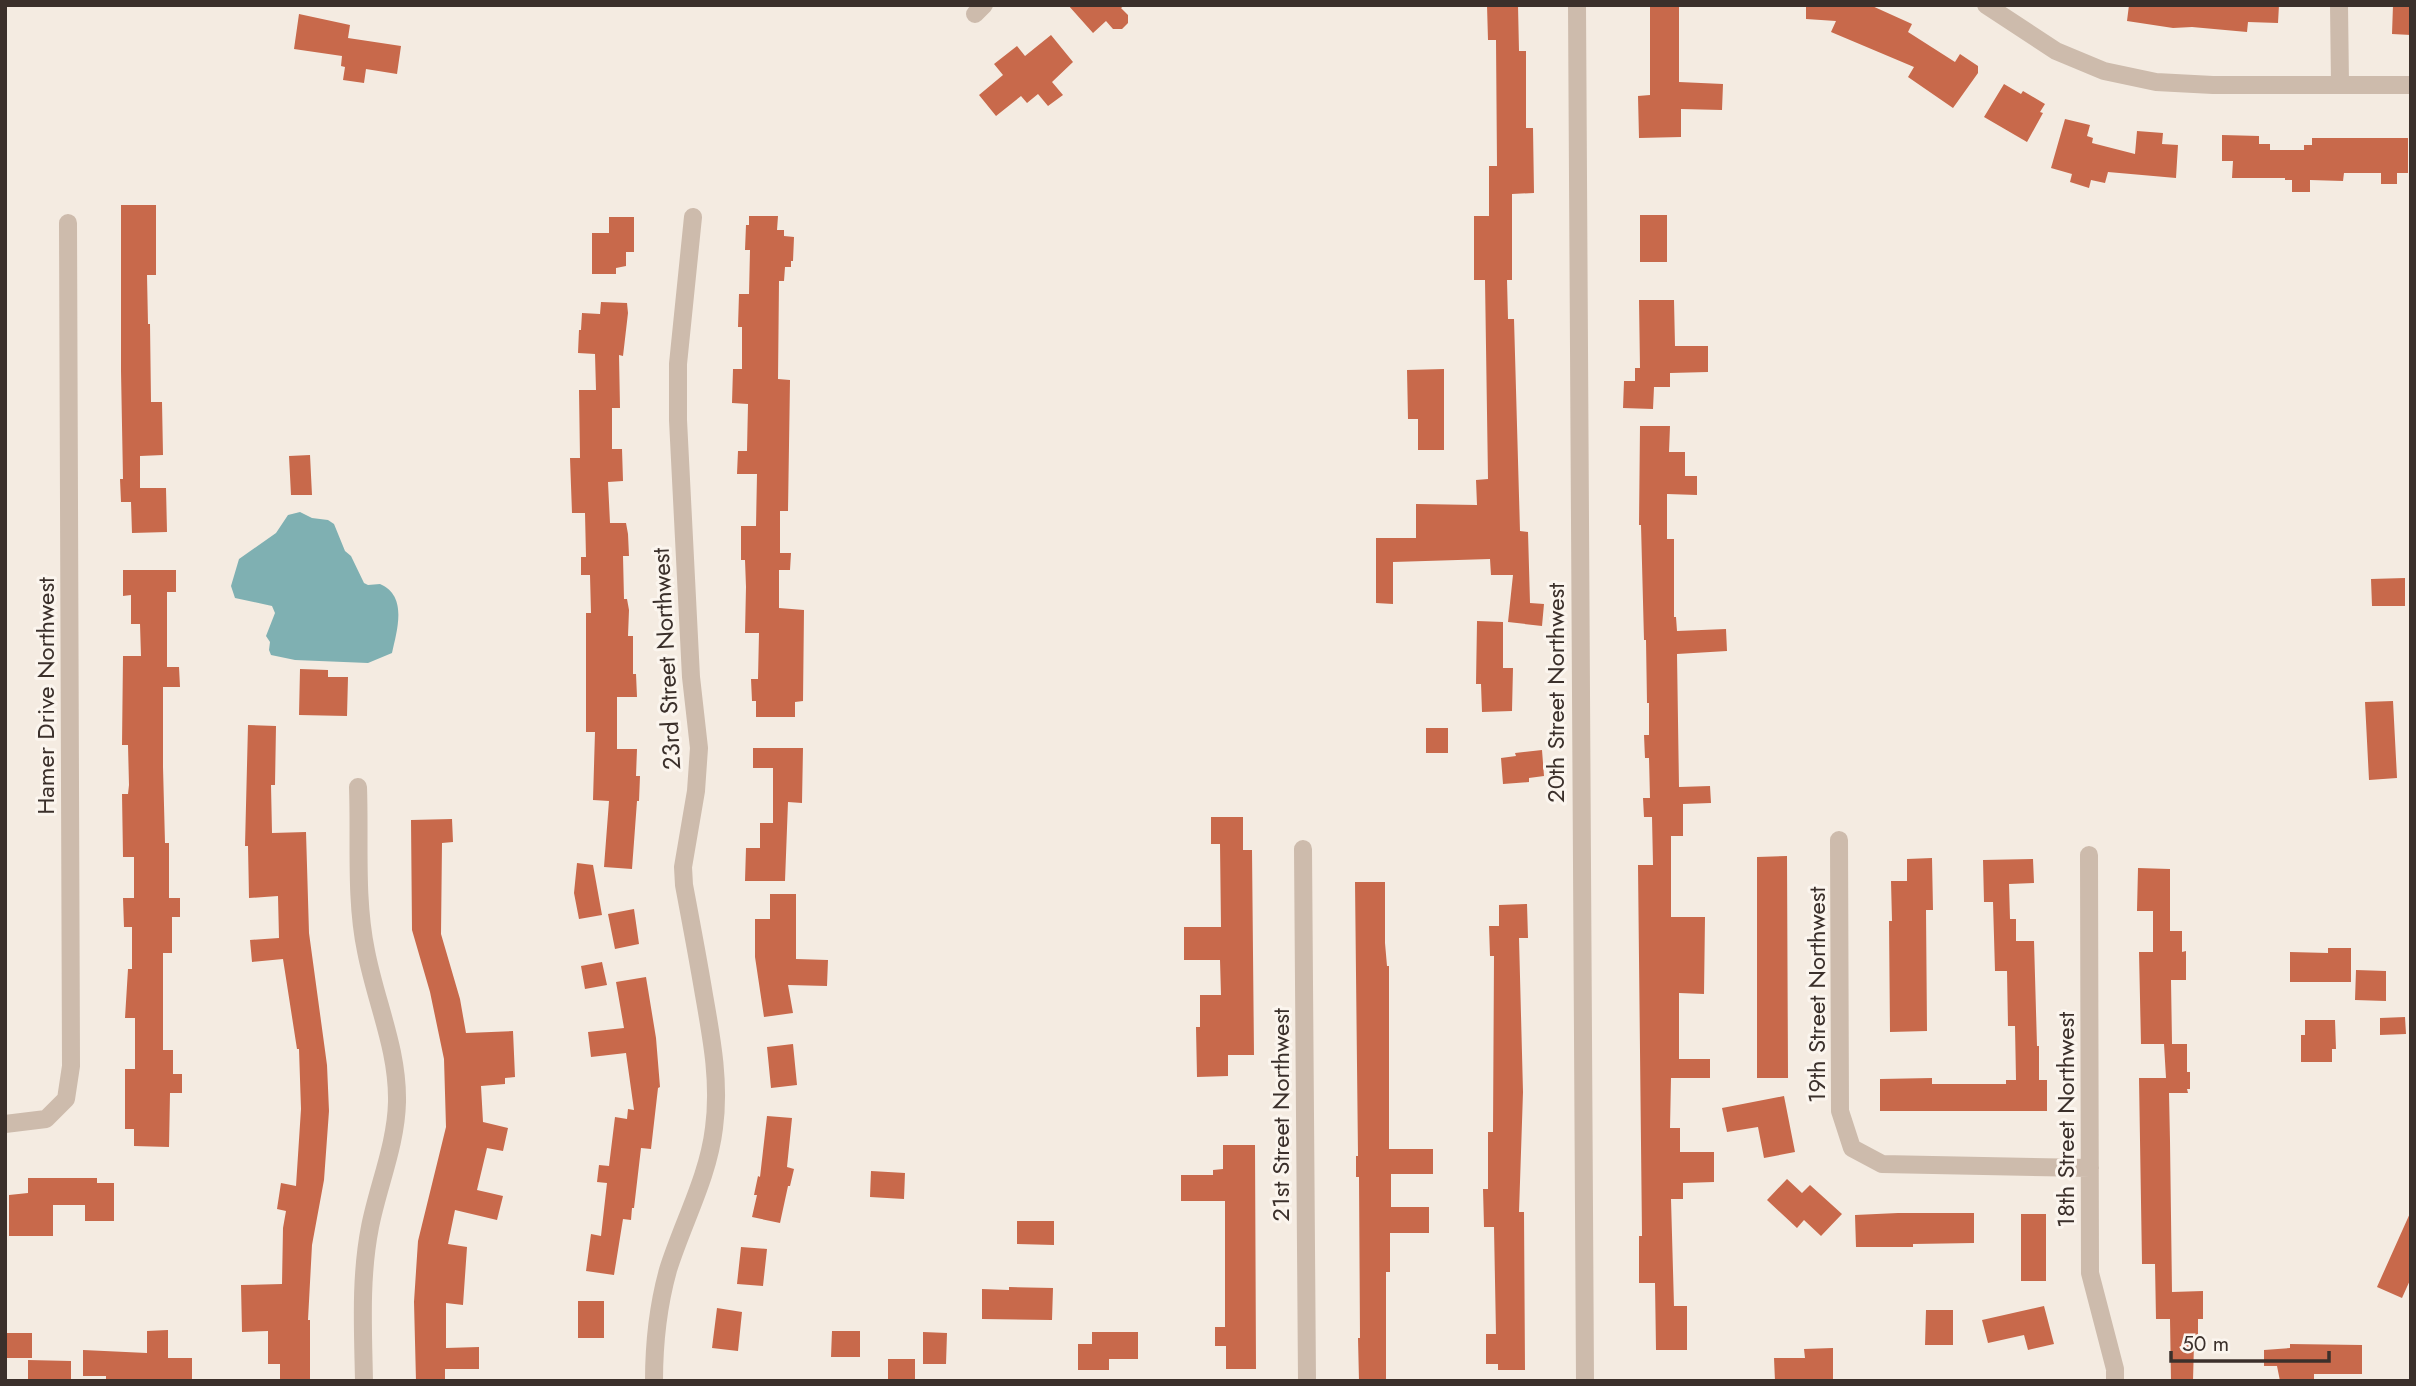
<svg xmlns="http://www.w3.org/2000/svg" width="2416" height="1386" font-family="Jost,sans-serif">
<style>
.water{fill:#7fb0b2}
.building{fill:#c8694b}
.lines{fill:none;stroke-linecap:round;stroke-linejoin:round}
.minor{stroke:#cdbbac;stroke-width:18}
.labels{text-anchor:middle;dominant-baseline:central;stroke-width:6;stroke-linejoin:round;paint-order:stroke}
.street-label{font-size:24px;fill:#3b302b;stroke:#fbf5ee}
</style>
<rect width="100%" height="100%" fill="#f4ebe1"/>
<path class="water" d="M 300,512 L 312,518 L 328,520 L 334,524 L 345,551 L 351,556 L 364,583 L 368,585 L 380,584 C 408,596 397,630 392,653 L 368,663 L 295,660 L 271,655 L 269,650 L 270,642 L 266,636 L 275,613 L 272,606 L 235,598 L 231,586 L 239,559 L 276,533 L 288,515 Z"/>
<path class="building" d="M 1068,5 L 1125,5 L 1121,8 L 1128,15 L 1128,23 L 1122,29 L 1113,29 L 1106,21 L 1093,33 Z
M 1487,5 L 1518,5 L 1519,51 L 1526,51 L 1526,128 L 1533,128 L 1534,193 L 1512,194 L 1512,280 L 1507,280 L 1508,319 L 1514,319 L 1520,531 L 1528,532 L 1530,603 L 1544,604 L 1542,626 L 1508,622 L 1513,575 L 1491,575 L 1490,559 L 1393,562 L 1393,604 L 1376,603 L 1376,538 L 1416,538 L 1416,504 L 1477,505 L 1476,480 L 1488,479 L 1485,280 L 1474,280 L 1474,216 L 1489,216 L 1489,166 L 1497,166 L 1496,40 L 1488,40 Z
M 1650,5 L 1679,5 L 1679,82 L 1723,84 L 1722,110 L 1681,109 L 1681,137 L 1639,138 L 1638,96 L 1650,95 Z
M 1806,5 L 1870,5 L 1912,24 L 1908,32 L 1955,62 L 1960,54 L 1978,66 L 1978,73 L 1953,108 L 1908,77 L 1914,67 L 1831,32 L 1836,21 L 1806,19 Z
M 2129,5 L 2279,5 L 2278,23 L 2248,22 L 2247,32 L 2192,27 L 2173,28 L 2127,21 Z
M 2393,5 L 2411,5 L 2411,35 L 2392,34 Z
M 299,14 L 350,25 L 348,38 L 401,46 L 397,74 L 366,69 L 364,83 L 343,80 L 345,67 L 341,66 L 342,56 L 294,49 Z
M 1051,35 L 1073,62 L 1052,82 L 1063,95 L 1048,106 L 1038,94 L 1027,103 L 1021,96 L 996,116 L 979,95 L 1003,75 L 994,64 L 1017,46 L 1025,56 Z
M 2004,84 L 2021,94 L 2023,91 L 2045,104 L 2040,112 L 2043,113 L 2027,142 L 1984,117 Z
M 2065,119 L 2090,125 L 2087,136 L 2093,138 L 2092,143 L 2135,154 L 2137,131 L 2163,133 L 2162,144 L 2178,145 L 2176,178 L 2108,172 L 2105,183 L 2091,180 L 2089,188 L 2070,182 L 2072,174 L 2051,168 Z
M 2222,135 L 2259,136 L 2259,144 L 2270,144 L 2270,150 L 2304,150 L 2304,145 L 2312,145 L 2312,138 L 2408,138 L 2408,173 L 2397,173 L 2397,184 L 2381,184 L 2381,173 L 2344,173 L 2343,181 L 2310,180 L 2310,192 L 2292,192 L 2292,180 L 2285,180 L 2285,178 L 2232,178 L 2233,161 L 2222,161 Z
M 121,205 L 156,205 L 156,275 L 147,275 L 148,324 L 150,324 L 151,402 L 162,402 L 163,455 L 140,456 L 140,488 L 166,488 L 167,532 L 132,533 L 131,502 L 121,502 L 120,479 L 123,479 L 121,371 Z
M 1640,215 L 1667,215 L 1667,262 L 1640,262 Z
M 749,216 L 778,216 L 777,230 L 784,230 L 784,236 L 794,237 L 793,261 L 791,261 L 791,267 L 785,267 L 784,281 L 779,281 L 778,379 L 790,380 L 788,511 L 780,511 L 780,553 L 791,553 L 790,570 L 779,570 L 779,608 L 804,610 L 803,701 L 795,702 L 795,717 L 756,717 L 756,701 L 752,701 L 751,679 L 758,679 L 759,633 L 745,633 L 746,587 L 745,560 L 741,560 L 741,526 L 756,526 L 757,474 L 737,474 L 738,451 L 747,451 L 748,404 L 732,403 L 733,369 L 742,369 L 742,327 L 738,327 L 739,294 L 749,294 L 750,250 L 745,250 L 746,225 L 749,225 Z
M 609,217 L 634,217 L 634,252 L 626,252 L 626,266 L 616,268 L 616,274 L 592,274 L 592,233 L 609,233 Z
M 1639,300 L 1674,300 L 1675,346 L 1708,346 L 1708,372 L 1670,373 L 1670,387 L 1654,387 L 1653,409 L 1623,408 L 1624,381 L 1635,381 L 1635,368 L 1640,368 Z
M 601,302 L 627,303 L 628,313 L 623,356 L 619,355 L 620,408 L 612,408 L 612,449 L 622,449 L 623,481 L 608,482 L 610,523 L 626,523 L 628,534 L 629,556 L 623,556 L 624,599 L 627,599 L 629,610 L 628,636 L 633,636 L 633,674 L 636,674 L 637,697 L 617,697 L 617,749 L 637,749 L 636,776 L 640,776 L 639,801 L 637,801 L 632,869 L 604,867 L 609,801 L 593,800 L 595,732 L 586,732 L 586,613 L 591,613 L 590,575 L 581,575 L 581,557 L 586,557 L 585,513 L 572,513 L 570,458 L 580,458 L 579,390 L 596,390 L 595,354 L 578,353 L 579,330 L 581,330 L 582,313 L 600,314 Z
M 1444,369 L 1444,450 L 1418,450 L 1418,419 L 1408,419 L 1407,370 Z
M 1640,426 L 1670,426 L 1669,452 L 1685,452 L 1685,476 L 1697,476 L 1697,495 L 1667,494 L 1667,539 L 1674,539 L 1674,617 L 1676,617 L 1677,631 L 1726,629 L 1727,651 L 1677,654 L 1679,787 L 1710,786 L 1711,803 L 1683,804 L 1683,836 L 1671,836 L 1671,917 L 1705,917 L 1704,994 L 1679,993 L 1679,1059 L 1710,1059 L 1710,1078 L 1671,1078 L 1670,1128 L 1680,1128 L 1680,1152 L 1714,1152 L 1714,1182 L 1683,1183 L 1683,1199 L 1671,1199 L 1674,1306 L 1687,1306 L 1687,1350 L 1656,1350 L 1655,1283 L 1639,1283 L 1639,1236 L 1642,1236 L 1638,865 L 1653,865 L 1652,817 L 1644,817 L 1643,798 L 1650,798 L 1649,758 L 1645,758 L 1644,735 L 1649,735 L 1649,703 L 1647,703 L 1646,640 L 1644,640 L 1641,525 L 1639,525 Z
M 310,455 L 312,495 L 291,495 L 289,456 Z
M 123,570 L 176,570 L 176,592 L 167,592 L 167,667 L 179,667 L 180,687 L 163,687 L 163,767 L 165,843 L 169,843 L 169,898 L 180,898 L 180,917 L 172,917 L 172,953 L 163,953 L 163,1050 L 173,1050 L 173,1074 L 182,1074 L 182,1093 L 170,1093 L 169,1147 L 134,1146 L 134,1129 L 125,1129 L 125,1069 L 135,1069 L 135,1018 L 125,1018 L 128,969 L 132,969 L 132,927 L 124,927 L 123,898 L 134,898 L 134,857 L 123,857 L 122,794 L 128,794 L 129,785 L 128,745 L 122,745 L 123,656 L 141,656 L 140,624 L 131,624 L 131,595 L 123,596 Z
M 2405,578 L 2405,606 L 2372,606 L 2371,579 Z
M 1477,621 L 1503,622 L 1503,668 L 1513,668 L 1512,711 L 1482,712 L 1481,684 L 1476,684 Z
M 300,669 L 328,670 L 328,677 L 348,677 L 347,716 L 299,715 Z
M 2393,701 L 2397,778 L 2369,780 L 2365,702 Z
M 248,725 L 276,726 L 275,785 L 271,785 L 272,833 L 306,832 L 309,933 L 327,1065 L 329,1111 L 324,1180 L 312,1245 L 308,1320 L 310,1320 L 310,1381 L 280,1381 L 280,1364 L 268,1364 L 268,1331 L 242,1332 L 241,1285 L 282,1284 L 283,1228 L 286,1211 L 277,1209 L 281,1183 L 296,1186 L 301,1109 L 299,1049 L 297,1049 L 283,959 L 252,962 L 250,940 L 279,938 L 278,896 L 249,898 L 248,846 L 245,846 Z
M 1426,728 L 1448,728 L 1448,753 L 1426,753 Z
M 753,748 L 803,748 L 802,803 L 788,802 L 785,881 L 745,881 L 746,848 L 760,848 L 760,823 L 773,823 L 773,768 L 753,768 Z
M 1542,750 L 1544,776 L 1529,778 L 1529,782 L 1503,784 L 1501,758 L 1516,756 L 1515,753 Z
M 1211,817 L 1243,817 L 1243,850 L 1252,850 L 1254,1055 L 1228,1055 L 1228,1076 L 1197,1077 L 1196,1027 L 1200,1027 L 1200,995 L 1221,995 L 1220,960 L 1184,960 L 1184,927 L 1221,927 L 1220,844 L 1211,844 Z
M 452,819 L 453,842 L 442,843 L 441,934 L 460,999 L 466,1033 L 513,1031 L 515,1077 L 505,1078 L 505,1084 L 481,1086 L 483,1122 L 508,1128 L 503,1151 L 487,1148 L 477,1190 L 503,1196 L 497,1220 L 455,1210 L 448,1244 L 467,1247 L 463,1305 L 446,1303 L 446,1348 L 479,1347 L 479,1369 L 445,1369 L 445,1381 L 416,1381 L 414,1302 L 418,1241 L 446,1127 L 444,1059 L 430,992 L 412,930 L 411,820 Z
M 1787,856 L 1788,1078 L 1757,1078 L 1757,857 Z
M 1932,858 L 1933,910 L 1926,910 L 1927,1031 L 1890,1032 L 1889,921 L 1892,921 L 1891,881 L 1907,881 L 1907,859 Z
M 2033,859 L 2034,883 L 2009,884 L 2010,919 L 2016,919 L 2016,941 L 2034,941 L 2037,1046 L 2039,1046 L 2039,1080 L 2047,1080 L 2047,1111 L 1880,1111 L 1880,1079 L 1932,1078 L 1932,1084 L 2006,1084 L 2006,1080 L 2016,1080 L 2015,1026 L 2008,1026 L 2007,971 L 1995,971 L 1993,902 L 1984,902 L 1983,860 Z
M 577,863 L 593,865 L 602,915 L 579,919 L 574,893 Z
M 2138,868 L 2170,869 L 2170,931 L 2182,931 L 2182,952 L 2186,951 L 2186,980 L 2171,980 L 2172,1044 L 2187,1044 L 2187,1072 L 2190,1072 L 2190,1089 L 2187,1089 L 2188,1093 L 2169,1093 L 2170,1141 L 2172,1292 L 2203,1291 L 2203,1319 L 2198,1319 L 2198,1343 L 2194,1343 L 2193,1381 L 2171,1381 L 2170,1319 L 2156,1319 L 2155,1264 L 2142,1264 L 2139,1078 L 2166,1078 L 2164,1044 L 2141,1044 L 2139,952 L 2153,952 L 2153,911 L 2137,911 Z
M 1355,882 L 1385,882 L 1385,943 L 1387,966 L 1389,966 L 1389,1149 L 1433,1149 L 1433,1174 L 1391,1174 L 1391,1207 L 1429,1207 L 1429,1233 L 1390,1233 L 1390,1272 L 1386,1272 L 1386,1381 L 1359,1381 L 1358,1338 L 1360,1338 L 1359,1177 L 1356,1177 L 1356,1156 L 1358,1156 Z
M 770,894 L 796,894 L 796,959 L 828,960 L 827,986 L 788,985 L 793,1013 L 764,1017 L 755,957 L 755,919 L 770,919 Z
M 1527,904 L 1528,938 L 1519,938 L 1523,1092 L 1519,1212 L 1524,1212 L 1525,1370 L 1498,1370 L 1498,1364 L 1486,1364 L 1486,1334 L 1496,1334 L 1494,1227 L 1484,1227 L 1483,1189 L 1488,1189 L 1488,1132 L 1493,1132 L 1494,956 L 1490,956 L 1489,926 L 1499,926 L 1499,905 Z
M 634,909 L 639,944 L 615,949 L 608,914 Z
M 2328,948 L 2351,948 L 2351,982 L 2290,982 L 2290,952 L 2328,953 Z
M 602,962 L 607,985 L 585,989 L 581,966 Z
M 2356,970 L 2386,971 L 2386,1001 L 2355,1000 Z
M 646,977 L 656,1038 L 660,1087 L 658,1088 L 651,1149 L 641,1148 L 634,1208 L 632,1208 L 631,1220 L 623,1219 L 614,1275 L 586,1271 L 591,1234 L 601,1236 L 607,1183 L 597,1182 L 599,1165 L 609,1166 L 615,1117 L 627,1119 L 628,1109 L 634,1110 L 626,1053 L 591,1057 L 588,1032 L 624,1028 L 616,982 Z
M 2405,1017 L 2406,1034 L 2380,1035 L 2380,1018 Z
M 2305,1020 L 2335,1020 L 2336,1049 L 2332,1049 L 2332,1062 L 2301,1062 L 2301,1035 L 2305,1035 Z
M 793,1044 L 797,1085 L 771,1088 L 767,1047 Z
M 1784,1096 L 1795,1152 L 1764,1158 L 1758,1127 L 1727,1132 L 1722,1108 Z
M 767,1116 L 792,1118 L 787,1167 L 794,1169 L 790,1186 L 788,1186 L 780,1223 L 752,1217 L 757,1195 L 754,1195 L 758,1176 L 760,1177 Z
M 1223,1145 L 1255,1145 L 1256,1369 L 1226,1369 L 1226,1346 L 1215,1346 L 1215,1327 L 1225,1327 L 1225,1201 L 1181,1201 L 1181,1175 L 1213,1175 L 1213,1170 L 1223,1169 Z
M 871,1171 L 905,1173 L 904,1199 L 870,1197 Z
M 28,1178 L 97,1178 L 97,1183 L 114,1183 L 114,1221 L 85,1221 L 85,1205 L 53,1205 L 53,1236 L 9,1236 L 9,1195 L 28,1193 Z
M 1787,1179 L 1802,1193 L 1810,1185 L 1842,1214 L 1821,1236 L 1804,1220 L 1797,1228 L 1767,1200 Z
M 2411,1211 L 2411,1278 L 2402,1298 L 2377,1287 Z
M 1898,1213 L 1974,1213 L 1974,1243 L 1913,1244 L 1913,1247 L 1856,1247 L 1855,1215 Z
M 2021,1214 L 2046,1214 L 2046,1281 L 2021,1281 Z
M 1017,1221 L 1054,1221 L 1054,1245 L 1017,1244 Z
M 741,1247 L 767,1249 L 763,1286 L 737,1284 Z
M 1009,1287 L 1053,1288 L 1052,1320 L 982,1319 L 982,1289 L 1009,1290 Z
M 578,1301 L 604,1301 L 604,1338 L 578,1338 Z
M 2044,1306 L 2054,1344 L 2028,1350 L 2024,1335 L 1988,1343 L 1982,1320 Z
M 717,1308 L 742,1312 L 738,1351 L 712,1348 Z
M 1926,1310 L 1953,1310 L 1953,1345 L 1925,1345 Z
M 168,1330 L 168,1358 L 192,1358 L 192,1381 L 106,1381 L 106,1376 L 83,1376 L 83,1350 L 147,1353 L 147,1331 Z
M 832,1331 L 860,1331 L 860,1357 L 831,1357 Z
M 923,1332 L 947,1333 L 946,1364 L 923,1364 Z
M 1092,1332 L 1138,1332 L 1138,1359 L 1109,1359 L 1109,1370 L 1078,1370 L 1078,1344 L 1092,1344 Z
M 5,1333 L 32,1333 L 32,1358 L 5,1358 Z
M 2290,1344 L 2362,1345 L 2362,1374 L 2314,1374 L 2314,1381 L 2280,1381 L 2277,1366 L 2264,1366 L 2264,1350 L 2290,1348 Z
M 1833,1348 L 1833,1381 L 1775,1381 L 1774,1358 L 1805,1358 L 1804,1349 Z
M 888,1359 L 915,1359 L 915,1381 L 888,1381 Z
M 28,1360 L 71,1361 L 71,1381 L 28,1381 Z"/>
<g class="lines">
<path class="minor" d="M 1577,5 L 1585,1381
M 1986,5 L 2056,51 L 2104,71 L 2156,82 L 2213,85 L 2411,85
M 2339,5 L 2340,84
M 975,14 L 984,5
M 358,787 C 360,841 355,898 366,951 C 376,1003 398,1049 397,1102 C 396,1145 378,1186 370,1227 C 360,1278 363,1329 364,1381
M 1839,840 L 1840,1111 L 1852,1148 L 1882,1164 L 2090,1168
M 1303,849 L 1307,1381
M 2089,855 L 2090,1273 L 2115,1369 L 2115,1381
M 5,1124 L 46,1119 L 66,1099 L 71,1066 L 68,223
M 654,1381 C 654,1343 658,1306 668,1270 C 683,1222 708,1178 714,1128 C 720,1083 712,1040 704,995 C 698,959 691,922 684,885 L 683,867 L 696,791 L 699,748 L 691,677 L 678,420 L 678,364 L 693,217"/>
</g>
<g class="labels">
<g class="street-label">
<text transform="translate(666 659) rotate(-93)">23rd Street Northwest</text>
<text transform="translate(1555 693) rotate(-90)">20th Street Northwest</text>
<text transform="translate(45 696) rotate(-90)">Hamer Drive Northwest</text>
<text transform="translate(1816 995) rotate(-90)">19th Street Northwest</text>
<text transform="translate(1280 1115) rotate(-90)">21st Street Northwest</text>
<text transform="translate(2065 1120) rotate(-90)">18th Street Northwest</text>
</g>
</g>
<rect width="2416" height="1386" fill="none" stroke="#3b302b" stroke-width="14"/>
<path d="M2171 1351v10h158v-10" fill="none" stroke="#3b302b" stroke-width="3.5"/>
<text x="2182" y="1351" font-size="21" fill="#3b302b" stroke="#fbf5ee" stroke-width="5" paint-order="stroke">50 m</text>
</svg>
